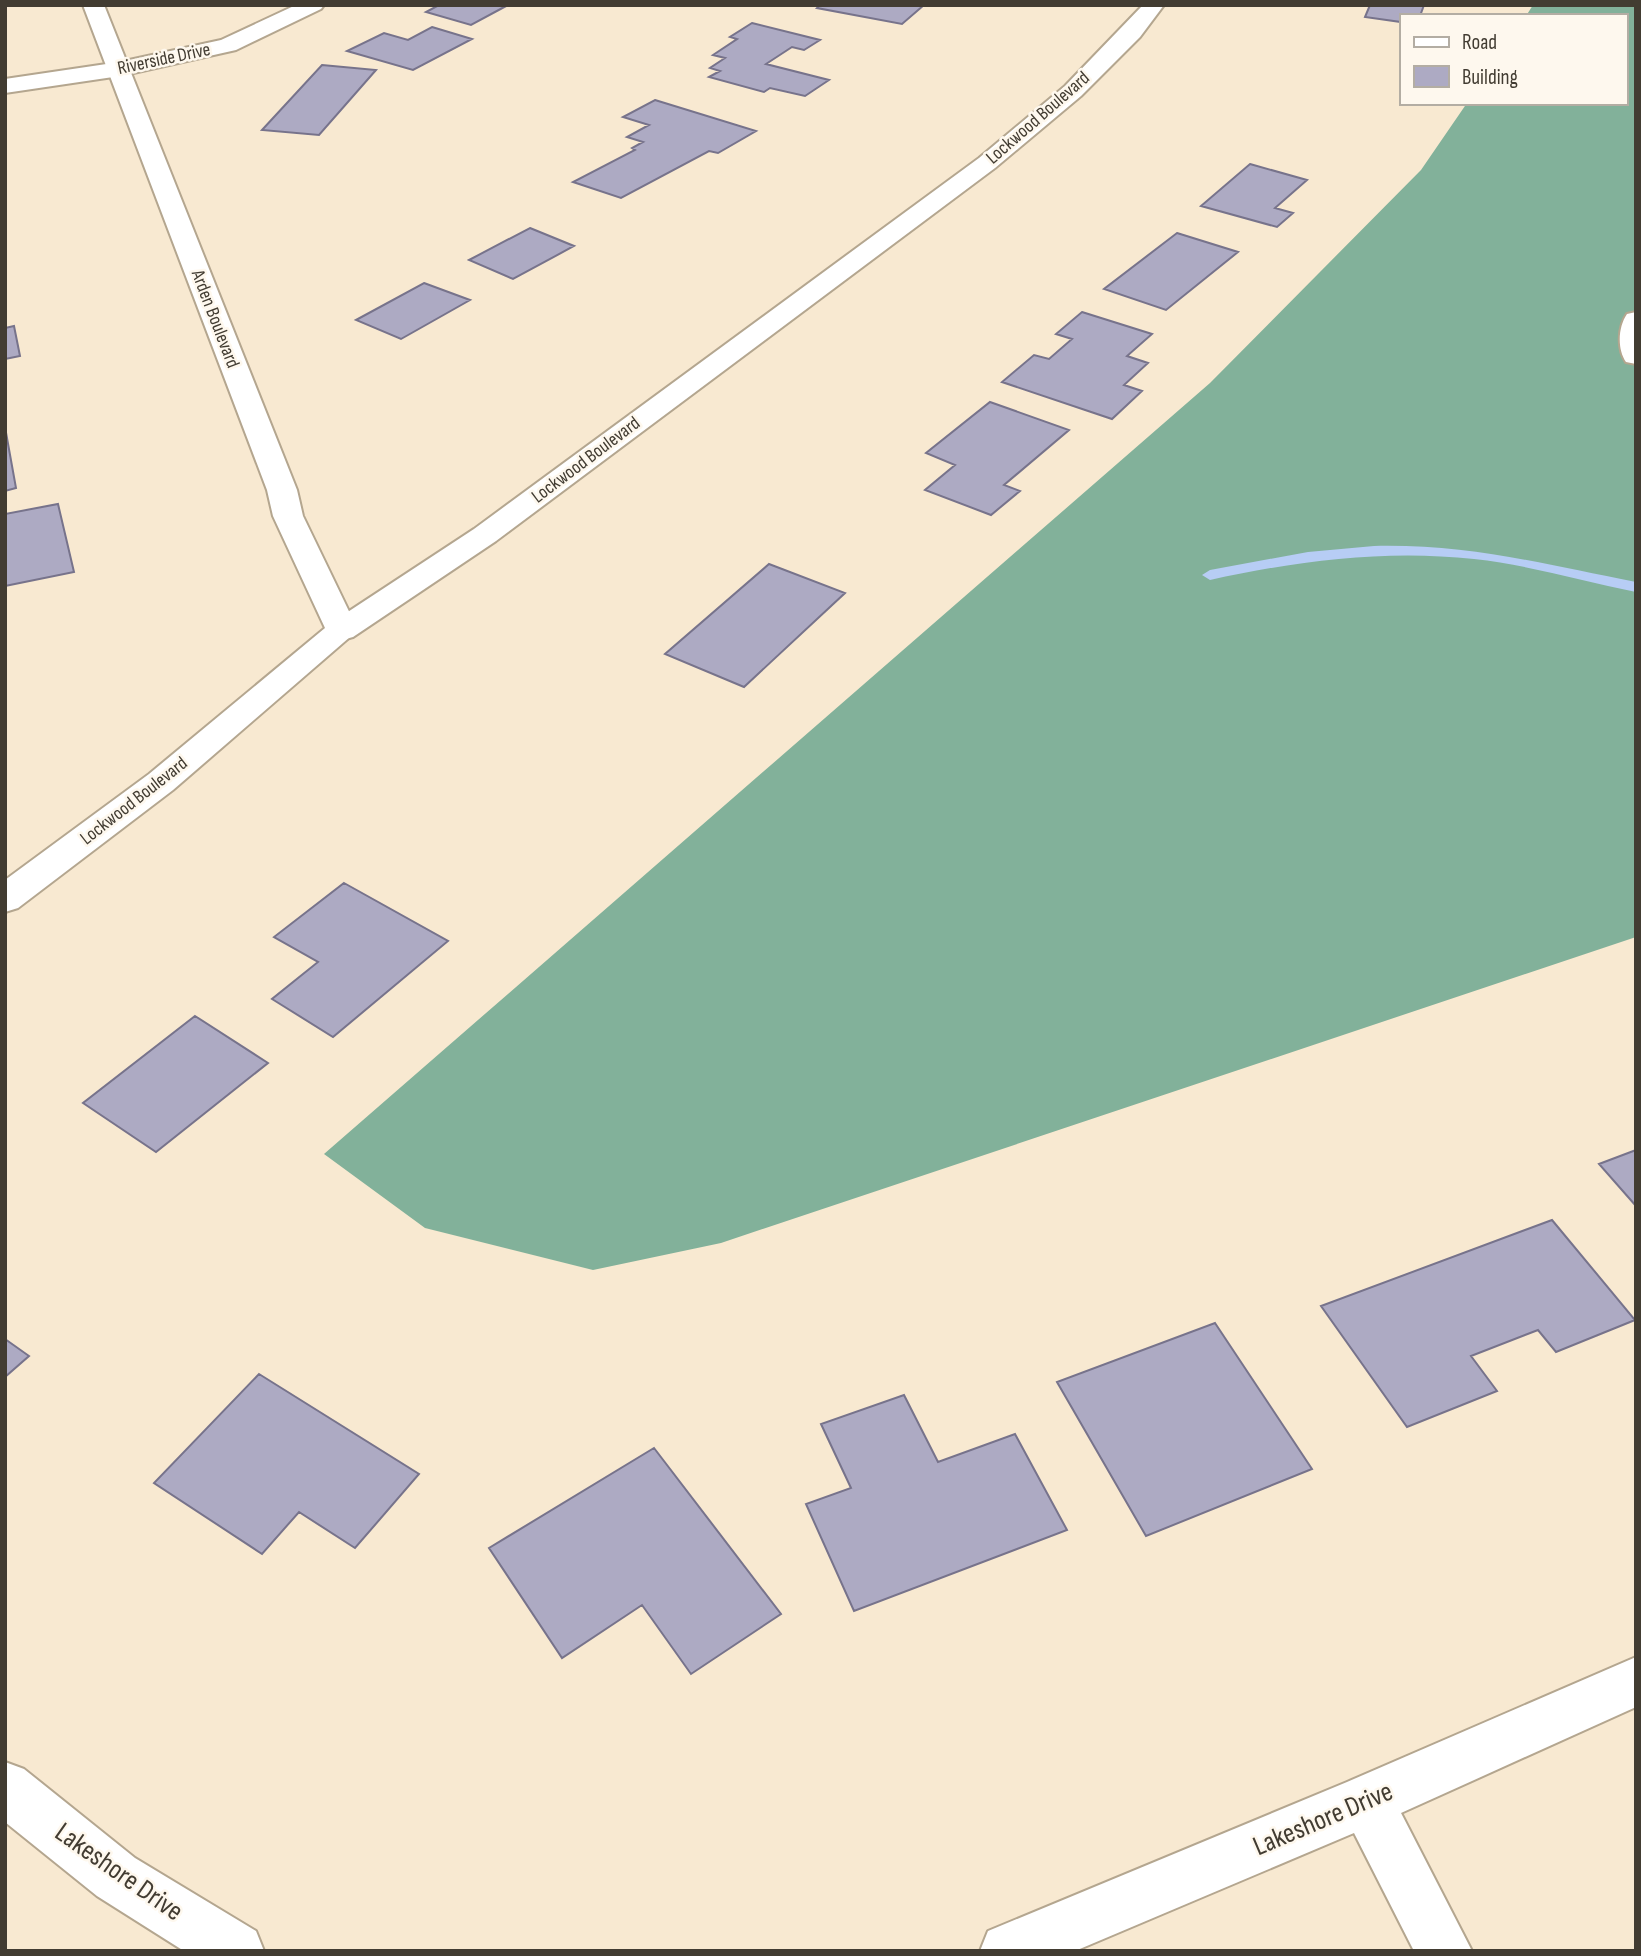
<svg xmlns="http://www.w3.org/2000/svg" width="1641" height="1956" font-family="'Sofia Sans Condensed',sans-serif">
<style>
.forest{fill:#82b19a}
.lines{fill:none;stroke-linecap:round;stroke-linejoin:round}
.stream{fill:#b7cdf5;fill-rule:evenodd}
.building{fill:#adaac3;stroke:#77738b;stroke-width:2}
.street-casing{stroke:#b4a68f;stroke-width:4}
.secondary-casing{stroke:#b4a68f;stroke-width:4}
.street{fill:#fff;fill-rule:evenodd}
.secondary{fill:#fff;fill-rule:evenodd}
.labels{text-anchor:middle;dominant-baseline:central;stroke-width:5;stroke-linejoin:round;paint-order:stroke}
.far-street-label{font-size:19px;fill:#423c32;stroke:#fef8ee}
.near-street-label{font-size:28px;fill:#423c32;stroke:#fef8ee}
</style>
<rect width="100%" height="100%" fill="#f8e9d1"/>
<path class="forest" d="M 1533,5 L 1636,5 L 1636,937 L 721,1243 L 593,1270 L 425,1228 L 324,1154 L 1210,383 L 1421,170 L 1467,103 L 1625,103 L 1625,16 L 1526,16 Z"/>
<g class="lines">
<path class="stream" d="M 1374,546 C 1471,544 1543,564 1636,582 L 1636,592 C 1582,581 1529,565 1474,559 C 1385,549 1297,561 1210,580 L 1202,575 L 1210,570 L 1308,552 Z"/>
</g>
<path class="building" d="M 439,5 L 508,5 L 471,25 L 426,12 Z
M 820,5 L 924,5 L 902,24 L 817,8 Z
M 1370,5 L 1424,5 L 1420,16 L 1401,16 L 1401,22 L 1365,17 Z
M 752,23 L 820,40 L 804,50 L 792,47 L 766,64 L 829,80 L 805,96 L 770,88 L 764,92 L 709,77 L 720,71 L 710,68 L 725,58 L 713,55 L 737,39 L 730,37 Z
M 432,27 L 472,39 L 413,70 L 347,51 L 384,33 L 408,40 Z
M 322,65 L 376,70 L 319,135 L 262,130 Z
M 655,100 L 756,131 L 718,153 L 709,151 L 621,198 L 573,182 L 635,150 L 632,148 L 643,142 L 627,137 L 649,125 L 623,117 Z
M 1250,164 L 1307,180 L 1275,208 L 1293,213 L 1277,227 L 1201,206 Z
M 530,228 L 574,246 L 513,279 L 469,260 Z
M 1177,233 L 1238,252 L 1166,310 L 1104,289 Z
M 424,283 L 470,300 L 401,339 L 356,320 Z
M 1082,312 L 1152,334 L 1127,356 L 1148,363 L 1124,385 L 1142,391 L 1112,419 L 1002,382 L 1034,355 L 1049,359 L 1072,339 L 1056,334 Z
M 14,326 L 20,356 L 5,359 L 5,328 Z
M 990,402 L 1069,430 L 1004,485 L 1020,491 L 991,515 L 925,490 L 955,465 L 926,453 Z
M 5,427 L 16,488 L 5,491 Z
M 58,504 L 74,572 L 5,586 L 5,514 Z
M 769,564 L 845,593 L 744,687 L 665,654 Z
M 344,883 L 448,941 L 333,1037 L 272,999 L 318,962 L 274,937 Z
M 195,1016 L 268,1063 L 156,1152 L 83,1103 Z
M 1636,1150 L 1636,1206 L 1599,1164 Z
M 1552,1220 L 1635,1320 L 1556,1352 L 1538,1330 L 1471,1356 L 1497,1391 L 1407,1427 L 1321,1306 Z
M 1215,1323 L 1312,1469 L 1146,1536 L 1057,1382 Z
M 5,1339 L 29,1356 L 5,1377 Z
M 259,1374 L 419,1474 L 355,1548 L 299,1512 L 262,1554 L 154,1483 Z
M 904,1395 L 938,1462 L 1015,1434 L 1067,1530 L 854,1611 L 806,1504 L 851,1488 L 821,1424 Z
M 654,1448 L 781,1614 L 691,1674 L 642,1605 L 562,1658 L 489,1548 Z"/>
<g class="lines">
<g class="street-casing">
<path id="street" d="M 296,5 L 324,5 L 321,9 L 236,50 L 120,76 L 5,93 L 5,79 L 120,62 L 221,40 Z
M 1143,5 L 1164,5 L 1140,37 L 1081,96 L 995,168 L 496,541 L 353,637 L 342,640 L 331,637 L 326,630 L 331,623 L 474,529 L 979,158 L 1065,86 Z
M 1636,312 L 1636,364 L 1626,362 C 1617,349 1618,327 1627,314 Z
M 1636,1657 L 1636,1707 L 1401,1813 L 1472,1951 L 1414,1951 L 1354,1833 L 1075,1951 L 980,1951 L 988,1931 L 1347,1782 Z
M 5,1762 L 24,1769 L 135,1858 L 256,1931 L 264,1951 L 184,1951 L 97,1896 L 5,1822 Z"/>
</g>
<g class="secondary-casing">
<path id="secondary" d="M 83,5 L 104,5 L 297,490 L 303,516 L 358,630 L 173,790 L 18,908 L 5,912 L 5,880 L 149,774 L 325,628 L 273,516 L 267,490 Z"/>
</g>
<use href="#street" class="street"/>
<use href="#secondary" class="secondary"/>
</g>
<g class="labels">
<g class="far-street-label">
<text transform="translate(164 59) rotate(-12)">Riverside Drive</text>
<text transform="translate(1038 118) rotate(-41)">Lockwood Boulevard</text>
<text transform="translate(215 319) rotate(69)">Arden Boulevard</text>
<text transform="translate(586 460) rotate(-37)">Lockwood Boulevard</text>
<text transform="translate(134 801) rotate(-38)">Lockwood Boulevard</text>
</g>
<g class="near-street-label">
<text transform="translate(1323 1819) rotate(-23)">Lakeshore Drive</text>
<text transform="translate(119 1872) rotate(35)">Lakeshore Drive</text>
</g>
</g>
<rect width="1641" height="1956" fill="none" stroke="#423c32" stroke-width="14"/>
<rect x="1400" y="14" width="228" height="91" fill="#fef8ee" stroke="#b3ada3" stroke-width="2"/>
<rect x="1414" y="37" width="35" height="10" fill="#ffffff" stroke="#b3ada3" stroke-width="2"/>
<text x="1462" y="49" font-size="21" fill="#423c32">Road</text>
<rect x="1414" y="66" width="35" height="21" fill="#adaac3" stroke="#b3ada3" stroke-width="2"/>
<text x="1462" y="84" font-size="21" fill="#423c32">Building</text>
</svg>
